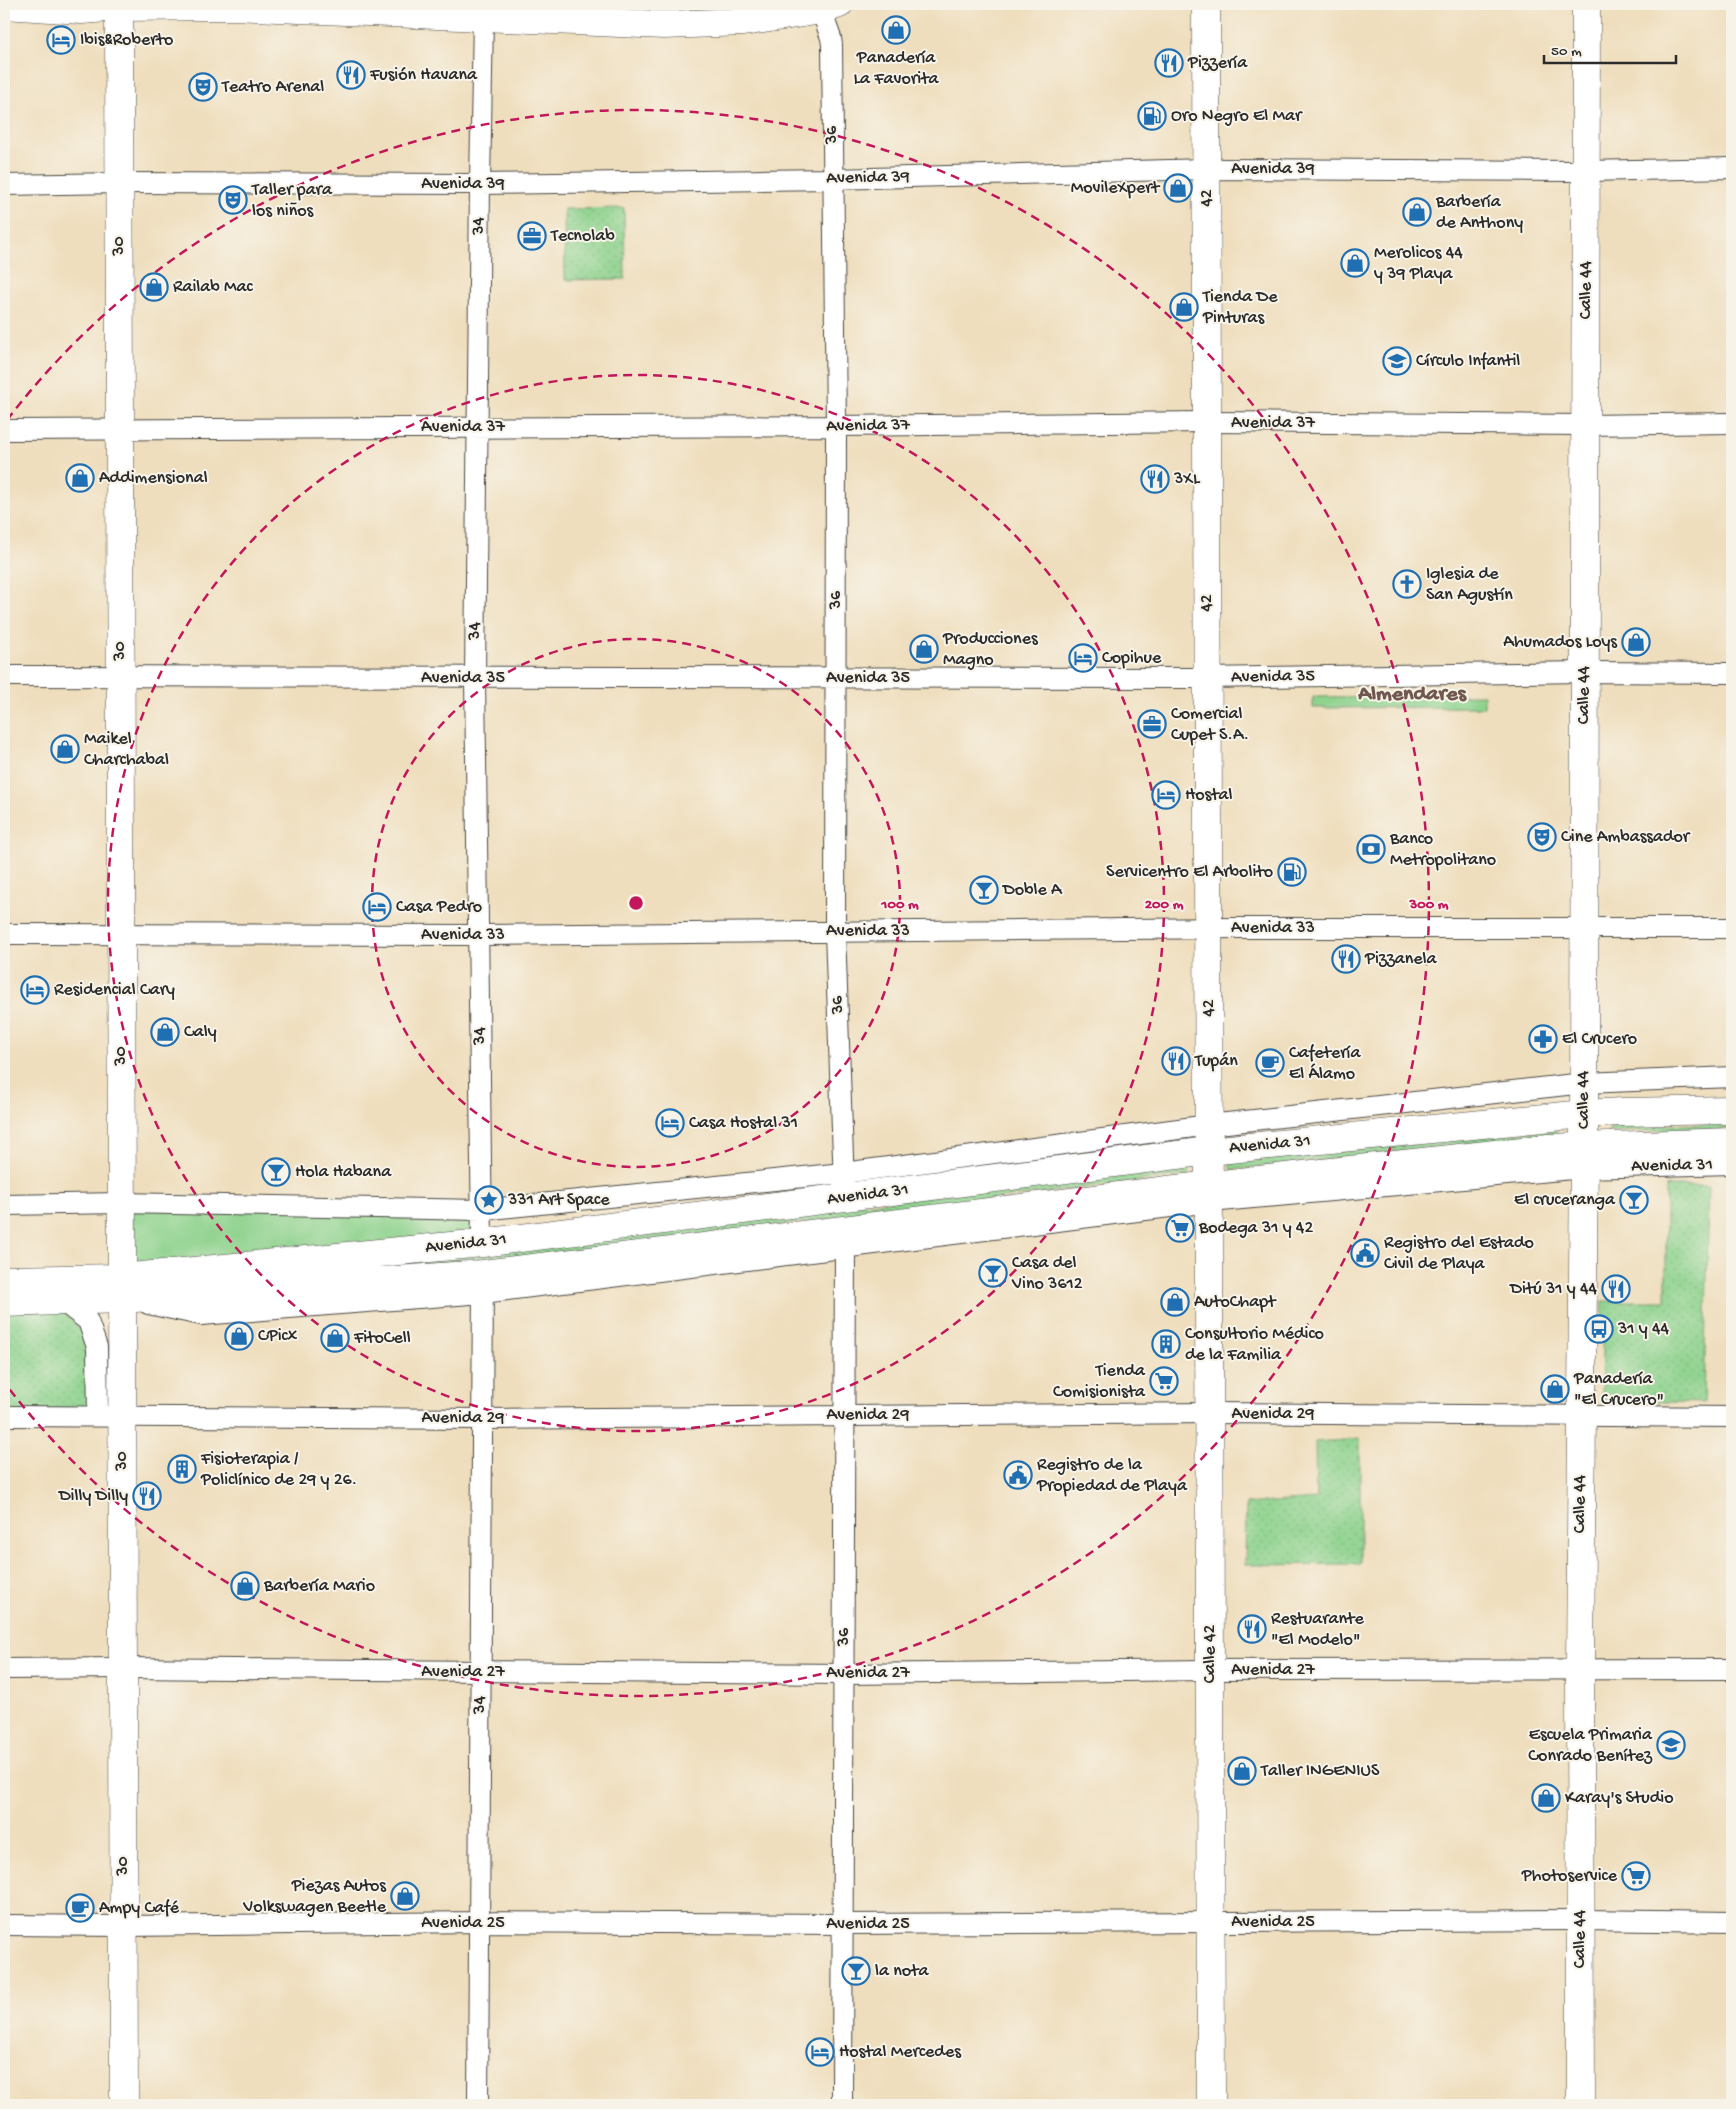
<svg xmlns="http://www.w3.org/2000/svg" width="1736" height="2109" font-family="'Gochi Hand',sans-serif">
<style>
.grass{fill:#8cd28c;stroke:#5c7e5c}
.park{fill:url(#park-dots);stroke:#5c7e5c}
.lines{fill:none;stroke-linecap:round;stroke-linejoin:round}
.street-casing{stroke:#484641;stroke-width:22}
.secondary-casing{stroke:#484641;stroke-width:29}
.primary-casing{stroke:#484641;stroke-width:29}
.street{stroke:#fff;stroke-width:20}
.secondary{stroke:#fff;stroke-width:28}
.primary{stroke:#fff;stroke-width:28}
.ring{fill:none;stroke:#c2185b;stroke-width:2.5;stroke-dasharray:9 6}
.labels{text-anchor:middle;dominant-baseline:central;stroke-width:4;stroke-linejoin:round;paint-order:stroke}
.poi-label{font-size:18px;fill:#2b2b2b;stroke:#f7f3e8;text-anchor:start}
.street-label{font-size:18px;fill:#2b2b2b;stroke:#f7f3e8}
.district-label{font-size:22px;font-weight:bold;fill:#70574f;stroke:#f7f3e8}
.centre{fill:#c2185b;stroke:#f7f3e8;stroke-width:2.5}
.ring-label{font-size:15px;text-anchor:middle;font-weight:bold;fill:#c2185b;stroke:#f7f3e8;stroke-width:4;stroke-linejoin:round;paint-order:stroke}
</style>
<defs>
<pattern id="park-dots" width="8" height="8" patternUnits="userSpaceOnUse" patternTransform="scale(1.25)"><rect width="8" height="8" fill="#8cd28c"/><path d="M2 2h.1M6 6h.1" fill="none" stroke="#79b479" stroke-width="1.8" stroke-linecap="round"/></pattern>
</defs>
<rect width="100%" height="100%" fill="#f7f3e8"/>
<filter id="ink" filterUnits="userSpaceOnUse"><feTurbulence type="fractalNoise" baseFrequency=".02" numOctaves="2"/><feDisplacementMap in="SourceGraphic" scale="10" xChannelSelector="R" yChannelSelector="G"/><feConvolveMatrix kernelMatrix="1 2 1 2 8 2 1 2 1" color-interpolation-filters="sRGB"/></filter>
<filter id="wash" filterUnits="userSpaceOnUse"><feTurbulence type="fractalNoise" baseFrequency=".0096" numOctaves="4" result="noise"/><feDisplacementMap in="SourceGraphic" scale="20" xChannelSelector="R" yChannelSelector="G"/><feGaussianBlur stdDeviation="1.12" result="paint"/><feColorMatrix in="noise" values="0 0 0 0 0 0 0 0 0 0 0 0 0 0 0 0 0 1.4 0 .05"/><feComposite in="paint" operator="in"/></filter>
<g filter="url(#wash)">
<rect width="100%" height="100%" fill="#efdebd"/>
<path class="grass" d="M 1484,695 L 1484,707 L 1313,708 L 1313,697 Z
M 1732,1124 L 1732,1129 L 1609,1132 L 1610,1126 Z
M 1557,1129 L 1558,1134 L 1231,1170 L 1229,1163 Z
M 1189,1167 L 1189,1175 L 483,1262 L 132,1287 Z
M 121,1203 L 476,1209 L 482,1243 L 121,1278 Z"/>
<path class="park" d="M 624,208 L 625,279 L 565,280 L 564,209 Z
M 1666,1186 L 1709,1186 L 1704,1403 L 1601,1400 L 1603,1301 L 1666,1301 Z
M 62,1301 L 82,1334 L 98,1416 L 4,1416 L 4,1304 Z
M 1360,1439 L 1360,1564 L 1245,1565 L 1246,1504 L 1316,1499 L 1315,1442 Z"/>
</g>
<g filter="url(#ink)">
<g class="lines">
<g class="street-casing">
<path id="street" d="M 819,4 L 831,38 L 832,45 L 836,426 L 835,931 L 844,1186
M 4,185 L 119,183 L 480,184 L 833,179 L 1207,169 L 1586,171 L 1732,168
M 4,430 L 836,426 L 1206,422 L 1585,425 L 1732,423
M 4,676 L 1207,678 L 1584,672 L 1732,673
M 4,934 L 479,935 L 1239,928 L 1732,928
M 4,1205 L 121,1203 L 481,1210 L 843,1173 L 1209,1125 L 1584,1083 L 1732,1077
M 482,1243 L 475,678 L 480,184 L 483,18
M 62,1301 L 88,1321 L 97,1347 L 98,1416
M 148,1304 L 201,1315 L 483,1293 L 1210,1202 L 1584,1168 L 1732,1164
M 4,1416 L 482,1419 L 1210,1413 L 1732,1417
M 4,1669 L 122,1668 L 844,1674 L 1210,1670 L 1732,1669
M 4,1925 L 123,1926 L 479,1922 L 843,1924 L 1580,1920 L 1732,1922
M 478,2105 L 483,1280
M 842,2105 L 845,1237"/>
</g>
<g class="secondary-casing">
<path id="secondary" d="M 1206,4 L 1211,2105
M 119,7 L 124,2105
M 1581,2105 L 1580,1670 L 1584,1146 L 1586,4"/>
</g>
<g class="primary-casing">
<path id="primary" d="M 4,5 L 82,10 L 119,7 L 233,6 L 664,25 L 743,22 L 822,10 L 839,4
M 4,1280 L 121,1278 L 482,1243 L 1209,1151 L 1584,1114 L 1622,1112 L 1732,1110
M 4,1303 L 121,1299 L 483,1274 L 1176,1189 L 1548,1148 L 1732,1142"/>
</g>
<use href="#street" class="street"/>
<use href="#secondary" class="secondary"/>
<use href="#primary" class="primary"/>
</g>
</g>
<g class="ring">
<circle cx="636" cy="903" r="264"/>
<circle cx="636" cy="903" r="528"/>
<path d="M7 420A793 793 0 1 1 7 1386"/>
</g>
<defs>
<g id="shop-ring" transform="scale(1.4375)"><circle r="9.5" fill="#f7f3e8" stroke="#1f6fb2" stroke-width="1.5"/><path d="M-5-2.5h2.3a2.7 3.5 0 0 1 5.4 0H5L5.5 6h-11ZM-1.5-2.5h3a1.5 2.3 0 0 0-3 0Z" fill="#1f6fb2"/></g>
<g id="hotel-ring" transform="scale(1.4375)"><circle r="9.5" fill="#f7f3e8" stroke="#1f6fb2" stroke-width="1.5"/><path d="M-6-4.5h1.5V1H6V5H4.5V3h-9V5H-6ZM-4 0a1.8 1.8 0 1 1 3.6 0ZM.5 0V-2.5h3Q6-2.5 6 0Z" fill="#1f6fb2"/></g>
<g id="restaurant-ring" transform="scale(1.4375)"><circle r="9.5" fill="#f7f3e8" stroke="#1f6fb2" stroke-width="1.5"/><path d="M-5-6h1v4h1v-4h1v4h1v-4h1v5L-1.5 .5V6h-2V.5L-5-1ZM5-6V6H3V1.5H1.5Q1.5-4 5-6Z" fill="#1f6fb2"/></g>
<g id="theatre-ring" transform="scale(1.4375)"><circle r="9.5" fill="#f7f3e8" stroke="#1f6fb2" stroke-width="1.5"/><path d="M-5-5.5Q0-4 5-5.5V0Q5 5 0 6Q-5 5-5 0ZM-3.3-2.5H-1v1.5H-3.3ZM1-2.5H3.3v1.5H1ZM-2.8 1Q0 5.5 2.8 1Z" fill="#1f6fb2"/></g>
<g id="fuel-ring" transform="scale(1.4375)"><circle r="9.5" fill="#f7f3e8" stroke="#1f6fb2" stroke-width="1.5"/><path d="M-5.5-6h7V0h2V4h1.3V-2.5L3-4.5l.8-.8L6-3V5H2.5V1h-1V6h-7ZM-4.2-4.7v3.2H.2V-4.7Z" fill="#1f6fb2"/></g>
<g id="office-ring" transform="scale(1.4375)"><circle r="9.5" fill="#f7f3e8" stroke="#1f6fb2" stroke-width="1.5"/><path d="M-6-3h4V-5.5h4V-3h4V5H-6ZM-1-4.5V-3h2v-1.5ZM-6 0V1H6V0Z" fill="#1f6fb2"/></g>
<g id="school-ring" transform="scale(1.4375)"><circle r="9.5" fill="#f7f3e8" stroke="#1f6fb2" stroke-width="1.5"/><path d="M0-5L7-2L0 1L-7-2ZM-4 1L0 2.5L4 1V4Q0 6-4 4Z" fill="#1f6fb2"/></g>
<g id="church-ring" transform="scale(1.4375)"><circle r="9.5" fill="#f7f3e8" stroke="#1f6fb2" stroke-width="1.5"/><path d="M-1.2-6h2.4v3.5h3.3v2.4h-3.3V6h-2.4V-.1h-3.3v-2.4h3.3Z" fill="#1f6fb2"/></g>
<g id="bank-ring" transform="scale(1.4375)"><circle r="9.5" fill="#f7f3e8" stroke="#1f6fb2" stroke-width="1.5"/><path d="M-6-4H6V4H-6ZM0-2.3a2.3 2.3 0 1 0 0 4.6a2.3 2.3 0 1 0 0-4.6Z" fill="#1f6fb2"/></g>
<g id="bar-ring" transform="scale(1.4375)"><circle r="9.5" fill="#f7f3e8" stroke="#1f6fb2" stroke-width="1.5"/><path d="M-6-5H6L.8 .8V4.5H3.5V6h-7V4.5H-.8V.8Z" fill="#1f6fb2"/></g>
<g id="pharmacy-ring" transform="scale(1.4375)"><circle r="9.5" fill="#f7f3e8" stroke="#1f6fb2" stroke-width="1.5"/><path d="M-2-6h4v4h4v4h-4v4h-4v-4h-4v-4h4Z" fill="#1f6fb2"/></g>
<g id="cafe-ring" transform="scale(1.4375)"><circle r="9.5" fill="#f7f3e8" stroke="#1f6fb2" stroke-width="1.5"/><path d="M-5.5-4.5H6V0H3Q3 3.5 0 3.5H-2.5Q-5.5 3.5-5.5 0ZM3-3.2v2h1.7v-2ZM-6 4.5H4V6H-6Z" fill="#1f6fb2"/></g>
<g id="sight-ring" transform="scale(1.4375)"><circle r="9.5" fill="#f7f3e8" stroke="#1f6fb2" stroke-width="1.5"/><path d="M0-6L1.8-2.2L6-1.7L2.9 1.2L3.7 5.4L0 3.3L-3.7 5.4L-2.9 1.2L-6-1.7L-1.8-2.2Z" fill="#1f6fb2"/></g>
<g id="supermarket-ring" transform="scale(1.4375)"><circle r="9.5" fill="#f7f3e8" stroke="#1f6fb2" stroke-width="1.5"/><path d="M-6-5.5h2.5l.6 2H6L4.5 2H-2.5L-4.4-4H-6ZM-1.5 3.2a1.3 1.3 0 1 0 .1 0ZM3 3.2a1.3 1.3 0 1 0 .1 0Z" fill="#1f6fb2"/></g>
<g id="civic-ring" transform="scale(1.4375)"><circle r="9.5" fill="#f7f3e8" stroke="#1f6fb2" stroke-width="1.5"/><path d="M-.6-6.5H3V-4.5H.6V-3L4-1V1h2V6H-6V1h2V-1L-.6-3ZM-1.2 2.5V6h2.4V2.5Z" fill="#1f6fb2"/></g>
<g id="bus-ring" transform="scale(1.4375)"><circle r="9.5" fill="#f7f3e8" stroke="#1f6fb2" stroke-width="1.5"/><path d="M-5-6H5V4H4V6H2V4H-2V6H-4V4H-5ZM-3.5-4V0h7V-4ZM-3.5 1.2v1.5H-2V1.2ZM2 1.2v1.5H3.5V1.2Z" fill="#1f6fb2"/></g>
<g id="building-ring" transform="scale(1.4375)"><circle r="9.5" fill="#f7f3e8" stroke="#1f6fb2" stroke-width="1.5"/><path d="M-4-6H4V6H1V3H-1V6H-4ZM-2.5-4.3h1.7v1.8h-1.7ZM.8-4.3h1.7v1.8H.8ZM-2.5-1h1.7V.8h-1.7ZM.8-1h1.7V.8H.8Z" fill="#1f6fb2"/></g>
</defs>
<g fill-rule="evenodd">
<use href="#shop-ring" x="896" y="30"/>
<use href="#hotel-ring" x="61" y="40"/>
<use href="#restaurant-ring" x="1169" y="63"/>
<use href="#restaurant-ring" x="351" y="75"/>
<use href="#theatre-ring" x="203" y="87"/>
<use href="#fuel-ring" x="1152" y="116"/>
<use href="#shop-ring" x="1178" y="188"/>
<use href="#theatre-ring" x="233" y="200"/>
<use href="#shop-ring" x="1417" y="212"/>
<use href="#office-ring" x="532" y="236"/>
<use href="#shop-ring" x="1355" y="263"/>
<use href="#shop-ring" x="154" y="287"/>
<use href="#shop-ring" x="1184" y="307"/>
<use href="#school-ring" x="1397" y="361"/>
<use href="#shop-ring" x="80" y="478"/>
<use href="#restaurant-ring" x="1155" y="479"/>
<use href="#church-ring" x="1407" y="584"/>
<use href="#shop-ring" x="1636" y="642"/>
<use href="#shop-ring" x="924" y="649"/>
<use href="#hotel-ring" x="1083" y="658"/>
<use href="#office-ring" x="1152" y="724"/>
<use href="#shop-ring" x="65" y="749"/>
<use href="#hotel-ring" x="1166" y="795"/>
<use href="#theatre-ring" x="1542" y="837"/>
<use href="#bank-ring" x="1371" y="849"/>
<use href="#fuel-ring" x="1292" y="872"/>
<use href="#bar-ring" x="984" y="890"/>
<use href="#hotel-ring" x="377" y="907"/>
<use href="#restaurant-ring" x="1346" y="959"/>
<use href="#hotel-ring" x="35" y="990"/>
<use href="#shop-ring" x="165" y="1032"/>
<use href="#pharmacy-ring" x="1543" y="1039"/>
<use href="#restaurant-ring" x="1176" y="1061"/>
<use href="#cafe-ring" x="1270" y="1063"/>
<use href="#hotel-ring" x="670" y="1123"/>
<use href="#bar-ring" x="276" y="1172"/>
<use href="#sight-ring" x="489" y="1200"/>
<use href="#bar-ring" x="1634" y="1200"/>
<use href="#supermarket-ring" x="1180" y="1228"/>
<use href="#civic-ring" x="1365" y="1253"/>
<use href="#bar-ring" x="993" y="1273"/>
<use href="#restaurant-ring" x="1616" y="1289"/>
<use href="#shop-ring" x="1175" y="1302"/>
<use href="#bus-ring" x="1599" y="1329"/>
<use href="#shop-ring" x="239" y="1336"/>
<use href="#shop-ring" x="335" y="1338"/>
<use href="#building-ring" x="1166" y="1344"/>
<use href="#supermarket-ring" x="1164" y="1381"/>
<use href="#shop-ring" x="1555" y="1389"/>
<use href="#building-ring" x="182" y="1469"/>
<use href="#civic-ring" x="1018" y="1475"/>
<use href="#restaurant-ring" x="147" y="1496"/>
<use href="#shop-ring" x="245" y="1586"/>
<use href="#restaurant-ring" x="1252" y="1629"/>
<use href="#school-ring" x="1671" y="1745"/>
<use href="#shop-ring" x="1242" y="1771"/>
<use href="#shop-ring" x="1546" y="1798"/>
<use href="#supermarket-ring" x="1636" y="1876"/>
<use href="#shop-ring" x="405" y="1896"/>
<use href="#cafe-ring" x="80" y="1908"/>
<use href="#bar-ring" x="856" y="1971"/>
<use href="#hotel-ring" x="820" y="2052"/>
</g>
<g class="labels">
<g class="poi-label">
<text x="80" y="40">Ibis&amp;Roberto</text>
<text x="896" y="58" text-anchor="middle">Panadería<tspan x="896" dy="21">La Favorita</tspan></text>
<text x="1188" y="63">Pizzería</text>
<text x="370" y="75">Fusión Havana</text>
<text x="222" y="87">Teatro Arenal</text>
<text x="1171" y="116">Oro Negro El Mar</text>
<text x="1159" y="188" text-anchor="end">MovileXpert</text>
<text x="252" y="190">Taller para<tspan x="252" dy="21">los niños</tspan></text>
<text x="1436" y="202">Barbería<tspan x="1436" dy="21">de Anthony</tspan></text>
<text x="551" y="236">Tecnolab</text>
<text x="1374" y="253">Merolicos 44<tspan x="1374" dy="21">y 39 Playa</tspan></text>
<text x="173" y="287">Railab Mac</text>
<text x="1203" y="297">Tienda De<tspan x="1203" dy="21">Pinturas</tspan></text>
<text x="1416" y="361">Círculo Infantil</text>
<text x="99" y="478">Addimensional</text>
<text x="1174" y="479">3XL</text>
<text x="1426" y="574">Iglesia de<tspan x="1426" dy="21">San Agustín</tspan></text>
<text x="943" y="639">Producciones<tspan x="943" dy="21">Magno</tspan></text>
<text x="1617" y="642" text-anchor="end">Ahumados Loys</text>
<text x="1102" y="658">Copihue</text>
<text x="1171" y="714">Comercial<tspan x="1171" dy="21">Cupet S.A.</tspan></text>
<text x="84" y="739">Maikel<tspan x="84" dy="21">Charchabal</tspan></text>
<text x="1185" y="795">Hostal</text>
<text x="1561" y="837">Cine Ambassador</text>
<text x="1390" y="839">Banco<tspan x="1390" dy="21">Metropolitano</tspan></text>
<text x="1273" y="872" text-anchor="end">Servicentro El Arbolito</text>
<text x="1003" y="890">Doble A</text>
<text x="396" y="907">Casa Pedro</text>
<text x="1365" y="959">Pizzanela</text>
<text x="54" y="990">Residencial Cary</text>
<text x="184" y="1032">Caly</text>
<text x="1562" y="1039">El Crucero</text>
<text x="1289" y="1053">Cafetería<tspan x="1289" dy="21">El Álamo</tspan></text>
<text x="1195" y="1061">Tupán</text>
<text x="689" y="1123">Casa Hostal 31</text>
<text x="295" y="1172">Hola Habana</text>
<text x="508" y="1200">331 Art Space</text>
<text x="1615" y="1200" text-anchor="end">El cruceranga</text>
<text x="1199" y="1228">Bodega 31 y 42</text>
<text x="1384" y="1243">Registro del Estado<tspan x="1384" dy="21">Civil de Playa</tspan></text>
<text x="1012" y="1263">Casa del<tspan x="1012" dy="21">Vino 3612</tspan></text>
<text x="1597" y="1289" text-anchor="end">Ditú 31 y 44</text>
<text x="1194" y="1302">AutoChapt</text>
<text x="1618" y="1329">31 y 44</text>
<text x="1185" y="1334">Consultorio Médico<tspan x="1185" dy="21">de la Familia</tspan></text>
<text x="258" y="1336">CPicx</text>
<text x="354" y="1338">FitoCell</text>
<text x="1145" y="1371" text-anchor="end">Tienda<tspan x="1145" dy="21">Comisionista</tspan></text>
<text x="1574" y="1379">Panadería<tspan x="1574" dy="21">"El Crucero"</tspan></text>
<text x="201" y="1459">Fisioterapia /<tspan x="201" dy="21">Policlínico de 29 y 26.</tspan></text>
<text x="1037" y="1465">Registro de la<tspan x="1037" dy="21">Propiedad de Playa</tspan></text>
<text x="128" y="1496" text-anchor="end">Dilly Dilly</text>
<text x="264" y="1586">Barbería Mario</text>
<text x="1271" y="1619">Restuarante<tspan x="1271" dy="21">"El Modelo"</tspan></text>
<text x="1652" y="1735" text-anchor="end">Escuela Primaria<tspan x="1652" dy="21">Conrado Benítez</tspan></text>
<text x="1261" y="1771">Taller INGENIUS</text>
<text x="1565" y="1798">Karay's Studio</text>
<text x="1617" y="1876" text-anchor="end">Photoservice</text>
<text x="386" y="1886" text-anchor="end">Piezas Autos<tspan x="386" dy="21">Volkswagen Beetle</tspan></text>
<text x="99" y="1908">Ampy Café</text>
<text x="875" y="1971">la nota</text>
<text x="839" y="2052">Hostal Mercedes</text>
</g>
<g class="street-label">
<text transform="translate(832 135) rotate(-90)">36</text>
<text x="1273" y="169">Avenida 39</text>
<text transform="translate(868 178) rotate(-1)">Avenida 39</text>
<text x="463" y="184">Avenida 39</text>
<text transform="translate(1207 198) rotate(-90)">42</text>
<text transform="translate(479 226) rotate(-89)">34</text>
<text transform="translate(119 246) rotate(-90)">30</text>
<text transform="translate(1586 290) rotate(-90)">Calle 44</text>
<text x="1273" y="423">Avenida 37</text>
<text transform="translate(868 426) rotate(-1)">Avenida 37</text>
<text x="463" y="427">Avenida 37</text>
<text transform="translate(836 600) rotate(-90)">36</text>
<text transform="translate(1207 603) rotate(-90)">42</text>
<text transform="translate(475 631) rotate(-90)">34</text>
<text transform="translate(120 651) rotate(-90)">30</text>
<text transform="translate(1273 677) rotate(-1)">Avenida 35</text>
<text x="463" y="678">Avenida 35</text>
<text x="868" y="678">Avenida 35</text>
<text transform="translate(1584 695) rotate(-90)">Calle 44</text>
<text x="1273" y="928">Avenida 33</text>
<text x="868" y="931">Avenida 33</text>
<text x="463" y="935">Avenida 33</text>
<text transform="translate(838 1005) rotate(-92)">36</text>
<text transform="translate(1209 1008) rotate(-90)">42</text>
<text transform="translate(480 1036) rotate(-90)">34</text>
<text transform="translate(121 1056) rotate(-90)">30</text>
<text transform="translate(1584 1100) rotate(-91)">Calle 44</text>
<text transform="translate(1270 1145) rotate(-5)">Avenida 31</text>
<text transform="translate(1672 1166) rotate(-1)">Avenida 31</text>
<text transform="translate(868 1195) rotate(-7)">Avenida 31</text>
<text transform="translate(466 1244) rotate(-6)">Avenida 31</text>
<text x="1273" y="1414">Avenida 29</text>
<text x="868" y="1415">Avenida 29</text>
<text x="463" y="1418">Avenida 29</text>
<text transform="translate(122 1461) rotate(-90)">30</text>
<text transform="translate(1580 1504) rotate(-90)">Calle 44</text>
<text transform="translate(844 1637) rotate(-90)">36</text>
<text transform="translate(1210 1654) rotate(-90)">Calle 42</text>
<text x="1273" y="1670">Avenida 27</text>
<text x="463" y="1672">Avenida 27</text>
<text x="868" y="1673">Avenida 27</text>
<text transform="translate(480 1705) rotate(-90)">34</text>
<text transform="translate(123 1866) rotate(-90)">30</text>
<text x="1273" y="1922">Avenida 25</text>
<text x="463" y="1923">Avenida 25</text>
<text x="868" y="1924">Avenida 25</text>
<text transform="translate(1580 1939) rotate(-90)">Calle 44</text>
</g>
<g class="district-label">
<text x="1412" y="695">Almendares</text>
</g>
</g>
<circle cx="636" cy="903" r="8" class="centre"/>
<g class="ring-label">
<text x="900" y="908">100 m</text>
<text x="1164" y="908">200 m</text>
<text x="1429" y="908">300 m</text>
</g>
<rect width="1736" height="2109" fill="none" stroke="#f7f3e8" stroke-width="20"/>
<path d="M1544 55v8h132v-8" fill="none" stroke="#2b2b2b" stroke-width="2.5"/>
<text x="1551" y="55" font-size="15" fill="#2b2b2b" stroke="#f7f3e8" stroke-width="4" paint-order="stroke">50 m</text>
</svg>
